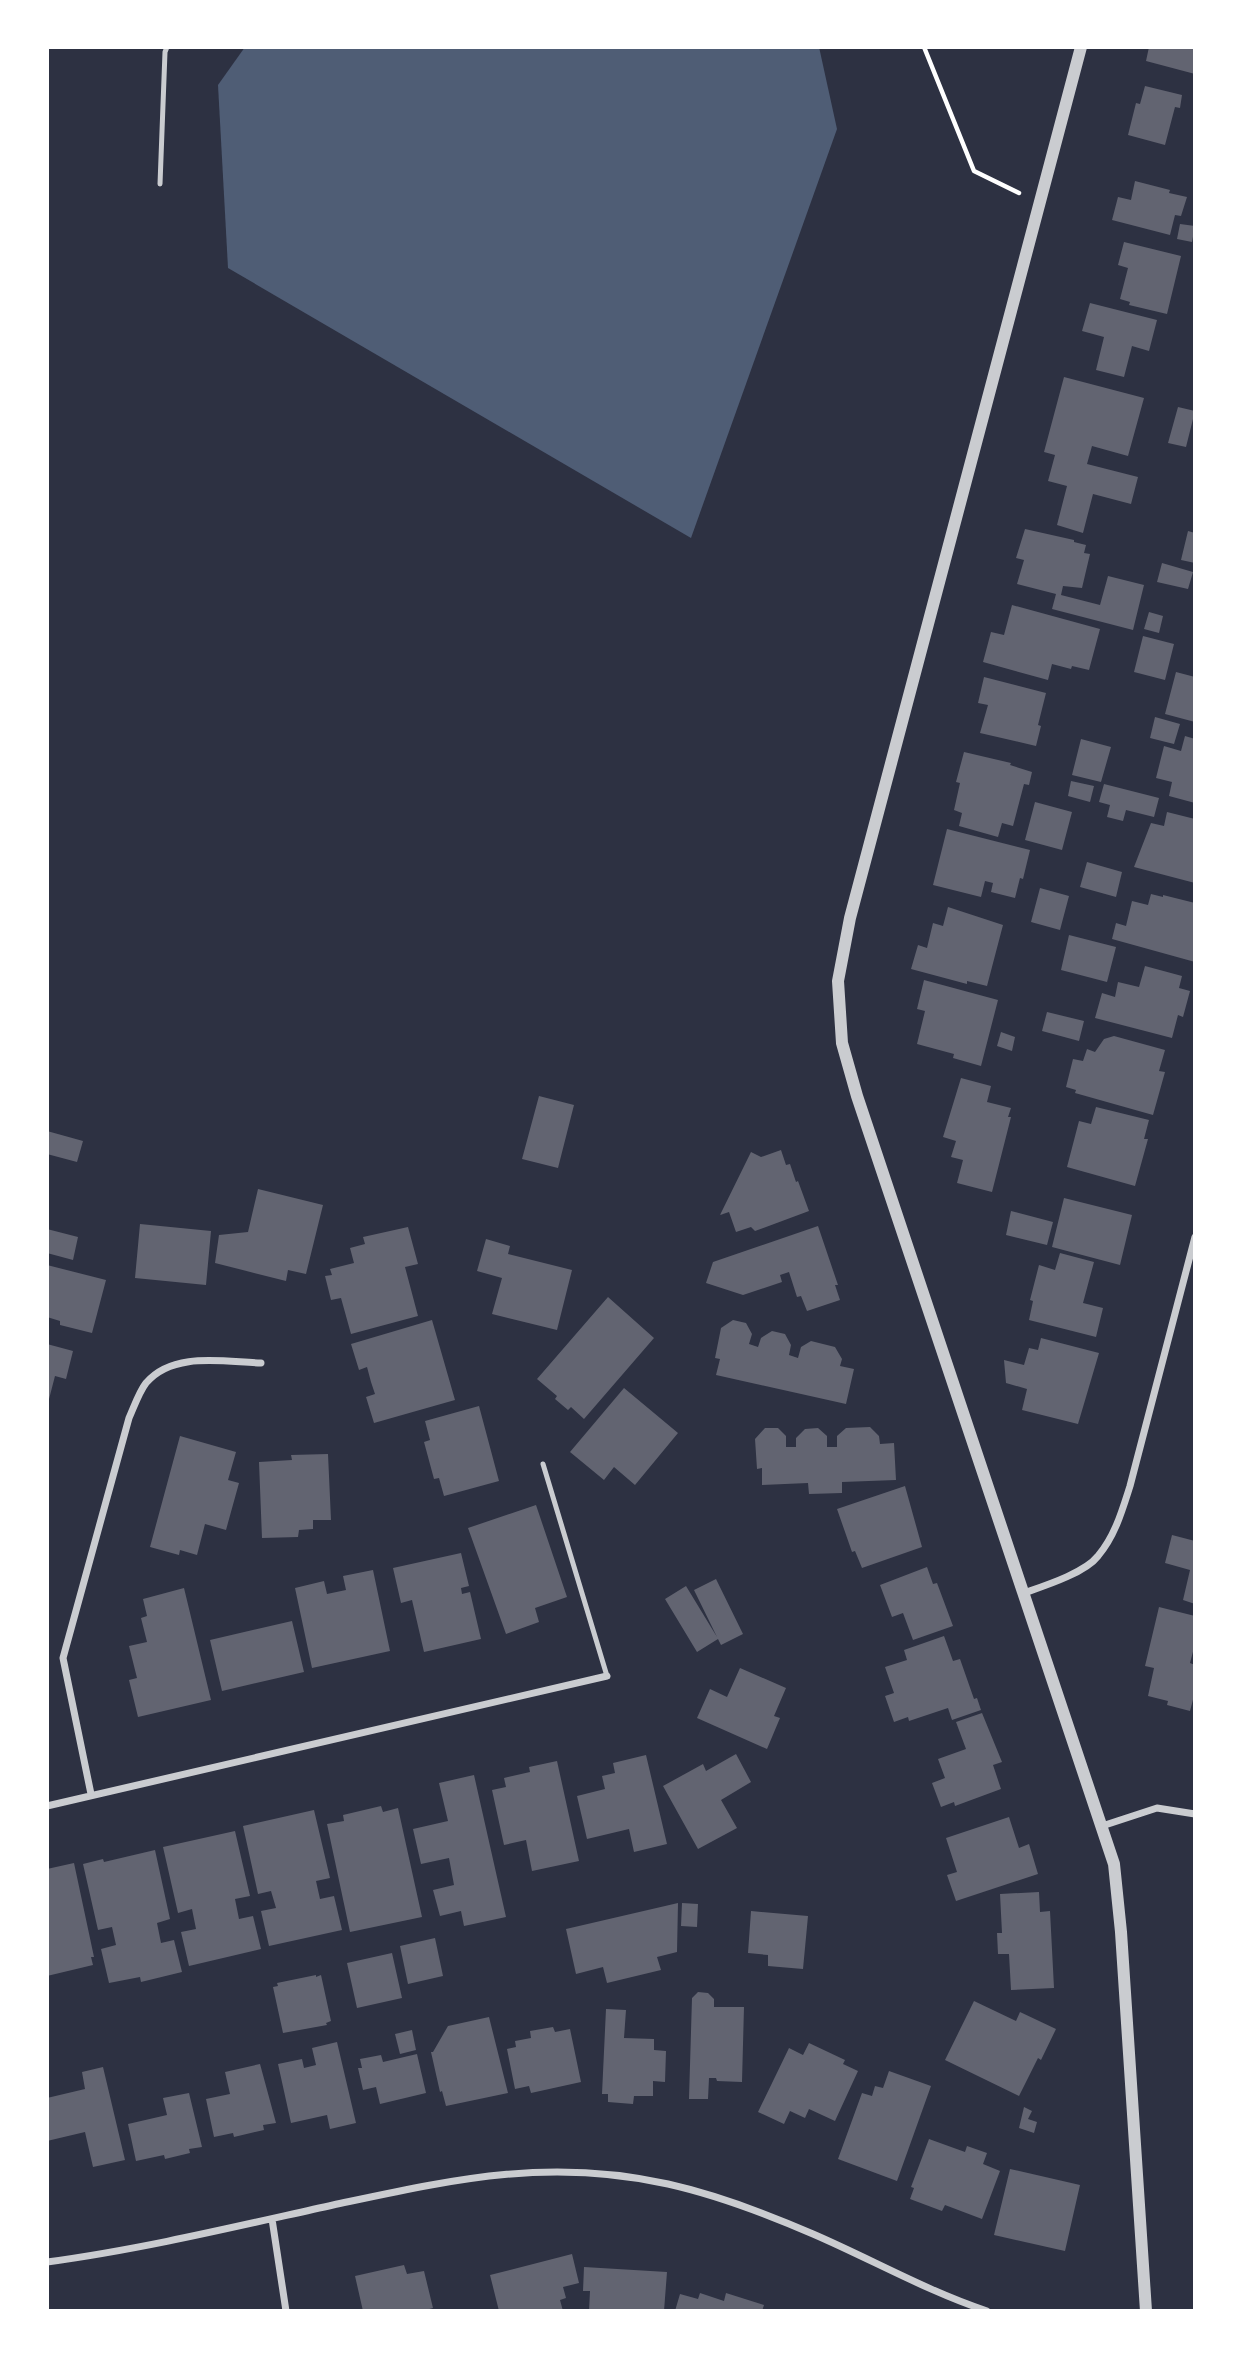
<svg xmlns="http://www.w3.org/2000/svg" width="1242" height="2358" font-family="Mulish,sans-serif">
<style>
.water{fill:#4f5d75}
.building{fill:#626471}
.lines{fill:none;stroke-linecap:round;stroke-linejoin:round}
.path{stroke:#fff;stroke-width:4.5}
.service{stroke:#caccd0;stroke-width:5}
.minor{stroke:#caccd0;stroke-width:7}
.tertiary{stroke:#caccd0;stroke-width:12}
</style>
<rect width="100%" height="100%" fill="#2d3142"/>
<path class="water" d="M 245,47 L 819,47 L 837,129 L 691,538 L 228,268 L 218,85 Z"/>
<path class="building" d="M 1149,47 L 1195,47 L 1195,74 L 1146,61 Z
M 1145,86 L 1182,95 L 1180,108 L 1175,107 L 1165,145 L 1128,135 L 1136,103 L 1140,104 Z
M 1135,181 L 1170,190 L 1169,193 L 1187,197 L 1181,216 L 1175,215 L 1170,235 L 1112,220 L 1118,197 L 1131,200 Z
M 1180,224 L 1195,226 L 1192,242 L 1177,239 Z
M 1124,242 L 1181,256 L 1167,314 L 1129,305 L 1130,302 L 1120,299 L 1128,268 L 1118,265 Z
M 1090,303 L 1157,320 L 1149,351 L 1132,346 L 1124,377 L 1096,370 L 1104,337 L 1082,331 Z
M 1064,377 L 1144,398 L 1128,456 L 1092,446 L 1087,464 L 1138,477 L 1131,504 L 1093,494 L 1083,533 L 1057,525 L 1067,486 L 1048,481 L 1055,455 L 1044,452 Z
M 1178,407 L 1195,411 L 1186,447 L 1168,443 Z
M 1025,529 L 1074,540 L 1074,542 L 1086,545 L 1084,553 L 1090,554 L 1082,588 L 1063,586 L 1061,595 L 1100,605 L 1108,576 L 1144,585 L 1133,630 L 1052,609 L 1056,594 L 1017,584 L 1024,560 L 1016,558 Z
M 1188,531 L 1195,533 L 1195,563 L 1181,560 Z
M 1162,563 L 1193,572 L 1188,589 L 1157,582 Z
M 1012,605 L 1100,629 L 1089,670 L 1072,666 L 1071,669 L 1052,664 L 1048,680 L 983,662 L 991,632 L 1004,635 Z
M 1149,612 L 1163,616 L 1159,633 L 1144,629 Z
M 1143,636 L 1174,644 L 1165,680 L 1134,672 Z
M 1176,672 L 1195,677 L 1195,722 L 1165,714 Z
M 984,677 L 1046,693 L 1038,725 L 1041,726 L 1036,746 L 980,733 L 988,705 L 978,703 Z
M 1155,717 L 1180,724 L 1174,744 L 1150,738 Z
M 1185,736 L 1195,739 L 1195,803 L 1169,796 L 1172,782 L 1156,778 L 1164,746 L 1181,751 Z
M 1081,739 L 1111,747 L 1101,782 L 1072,775 Z
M 964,752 L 1011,763 L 1010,765 L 1032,772 L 1029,785 L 1024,784 L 1013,826 L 1002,823 L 998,837 L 959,826 L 962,813 L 954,810 L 960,783 L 956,782 Z
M 1071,781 L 1094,786 L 1090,802 L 1068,796 Z
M 1104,784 L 1159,798 L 1154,817 L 1126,810 L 1123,821 L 1107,817 L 1110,805 L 1099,802 Z
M 1035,802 L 1072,812 L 1062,850 L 1025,840 Z
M 1167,812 L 1195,819 L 1195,883 L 1134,867 L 1151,823 L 1164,826 Z
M 947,829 L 1030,850 L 1023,879 L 1020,878 L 1015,898 L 991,892 L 993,883 L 985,881 L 981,897 L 933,885 Z
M 1087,862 L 1122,872 L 1116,897 L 1080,887 Z
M 1040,888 L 1069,896 L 1060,930 L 1031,922 Z
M 1151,894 L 1163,897 L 1163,895 L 1195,903 L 1193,935 L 1195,935 L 1195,962 L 1112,939 L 1116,923 L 1126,926 L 1132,901 L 1148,905 Z
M 948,907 L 1003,925 L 987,986 L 967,981 L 967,984 L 911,969 L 918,945 L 927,948 L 933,923 L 943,926 Z
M 1069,935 L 1116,947 L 1107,982 L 1061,970 Z
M 1145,966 L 1182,976 L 1179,988 L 1190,991 L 1183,1017 L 1178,1015 L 1172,1038 L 1095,1018 L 1102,993 L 1115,997 L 1118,982 L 1139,987 Z
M 924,980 L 998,1000 L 981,1066 L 953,1058 L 954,1054 L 917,1044 L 925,1011 L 917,1009 Z
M 1047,1012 L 1084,1021 L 1079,1041 L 1042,1031 Z
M 1001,1032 L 1015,1037 L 1012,1051 L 997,1046 Z
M 1114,1036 L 1165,1050 L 1159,1071 L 1165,1072 L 1153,1115 L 1075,1093 L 1076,1090 L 1066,1087 L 1073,1059 L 1083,1061 L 1087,1049 L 1095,1052 L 1104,1039 Z
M 961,1078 L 991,1086 L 987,1102 L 1011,1108 L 1008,1117 L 1011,1117 L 992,1192 L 957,1183 L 963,1160 L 951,1157 L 956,1141 L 943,1137 Z
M 539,1096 L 574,1105 L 558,1168 L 522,1159 Z
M 1096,1107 L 1149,1120 L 1144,1139 L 1148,1139 L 1135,1186 L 1067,1167 L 1079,1121 L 1091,1124 Z
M 47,1131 L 83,1141 L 77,1162 L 47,1154 Z
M 781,1150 L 786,1165 L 790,1164 L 796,1182 L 798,1181 L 809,1211 L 755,1231 L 751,1227 L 736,1232 L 729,1212 L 720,1215 L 751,1152 L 761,1157 Z
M 258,1189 L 323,1205 L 306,1274 L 288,1270 L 286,1281 L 215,1263 L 219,1235 L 248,1232 Z
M 1064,1198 L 1132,1215 L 1120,1265 L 1052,1247 Z
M 1011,1211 L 1053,1222 L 1047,1245 L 1006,1235 Z
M 140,1224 L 211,1231 L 206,1285 L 135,1278 Z
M 818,1226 L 838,1285 L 835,1285 L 840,1300 L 807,1311 L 801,1296 L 797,1297 L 789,1272 L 780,1275 L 782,1282 L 743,1295 L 706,1283 L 713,1262 Z
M 408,1227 L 418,1264 L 405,1267 L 418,1316 L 351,1334 L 341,1298 L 331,1300 L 325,1276 L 332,1275 L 330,1269 L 354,1263 L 350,1248 L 365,1244 L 363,1237 Z
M 47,1229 L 78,1237 L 73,1260 L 47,1253 Z
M 486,1239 L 510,1246 L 508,1254 L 572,1270 L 557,1330 L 492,1314 L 502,1278 L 477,1271 Z
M 1060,1253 L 1094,1262 L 1083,1303 L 1103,1308 L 1096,1337 L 1029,1320 L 1033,1301 L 1030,1300 L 1039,1265 L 1055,1270 Z
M 47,1265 L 106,1280 L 92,1333 L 60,1325 L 60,1321 L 47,1317 Z
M 608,1297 L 654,1338 L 584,1419 L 571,1407 L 568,1410 L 555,1399 L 557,1396 L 537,1379 Z
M 432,1320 L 455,1400 L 374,1423 L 366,1397 L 375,1394 L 371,1382 L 367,1367 L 359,1370 L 351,1344 Z
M 733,1320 L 746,1323 L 752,1334 L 749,1344 L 758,1347 L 761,1338 L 772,1331 L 785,1334 L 791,1345 L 789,1355 L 798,1358 L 801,1347 L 811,1341 L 835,1347 L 842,1359 L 840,1366 L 854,1369 L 846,1404 L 716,1375 L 720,1359 L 715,1358 L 721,1328 Z
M 1041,1338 L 1099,1353 L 1078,1424 L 1022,1410 L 1027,1389 L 1006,1383 L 1004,1360 L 1024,1365 L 1029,1348 L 1038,1350 Z
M 47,1344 L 73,1351 L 66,1379 L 55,1376 L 48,1403 Z
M 624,1388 L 678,1433 L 635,1485 L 614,1467 L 604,1480 L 570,1452 Z
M 479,1406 L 499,1481 L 444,1496 L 439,1478 L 434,1479 L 424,1442 L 430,1440 L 425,1421 Z
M 870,1427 L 879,1436 L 880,1444 L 894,1443 L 896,1480 L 842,1482 L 842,1493 L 809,1494 L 808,1483 L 762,1485 L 762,1468 L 757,1469 L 755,1439 L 765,1428 L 778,1428 L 786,1436 L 786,1447 L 796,1447 L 796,1438 L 805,1429 L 818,1428 L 827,1436 L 827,1447 L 837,1447 L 837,1436 L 846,1428 Z
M 180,1436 L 236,1452 L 228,1480 L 239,1483 L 226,1530 L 205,1524 L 197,1555 L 180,1550 L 179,1555 L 150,1547 Z
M 328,1454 L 331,1520 L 313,1520 L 313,1529 L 299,1530 L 298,1537 L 262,1538 L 259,1462 L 292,1460 L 291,1455 Z
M 905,1486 L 922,1547 L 862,1568 L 855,1551 L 852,1552 L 837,1509 Z
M 536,1505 L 567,1597 L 535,1608 L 539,1622 L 506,1634 L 468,1528 Z
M 1172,1535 L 1195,1541 L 1195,1604 L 1183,1600 L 1190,1570 L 1165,1563 Z
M 461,1553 L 469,1586 L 461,1588 L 462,1594 L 470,1592 L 481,1639 L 424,1652 L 412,1600 L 401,1603 L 393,1568 Z
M 927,1567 L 933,1584 L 937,1583 L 953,1626 L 913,1640 L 903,1613 L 892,1617 L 880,1585 Z
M 373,1570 L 390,1651 L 312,1668 L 295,1588 L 324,1581 L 327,1594 L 346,1590 L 343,1576 Z
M 716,1579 L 743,1634 L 721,1645 L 718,1639 L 697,1652 L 665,1599 L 686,1586 L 717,1637 L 694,1590 Z
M 184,1588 L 211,1700 L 138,1717 L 129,1680 L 137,1678 L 129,1646 L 147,1642 L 141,1618 L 147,1616 L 143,1599 Z
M 1159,1607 L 1195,1616 L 1195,1644 L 1190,1663 L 1195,1665 L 1195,1692 L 1190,1711 L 1167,1705 L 1168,1701 L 1148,1696 L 1154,1668 L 1145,1666 Z
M 292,1621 L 304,1672 L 222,1691 L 210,1640 Z
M 944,1636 L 953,1661 L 960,1659 L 974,1699 L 977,1698 L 981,1710 L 952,1720 L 948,1708 L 909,1721 L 908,1717 L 894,1722 L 885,1696 L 894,1693 L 885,1667 L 907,1660 L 904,1650 Z
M 740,1668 L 786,1688 L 774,1716 L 780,1718 L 767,1749 L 697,1718 L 710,1689 L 727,1697 Z
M 982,1713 L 1002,1762 L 993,1765 L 1001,1789 L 955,1806 L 954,1802 L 941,1807 L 932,1783 L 945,1778 L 938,1759 L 966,1749 L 956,1722 Z
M 736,1754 L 751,1782 L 721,1800 L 737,1828 L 698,1849 L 663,1786 L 703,1764 L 706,1771 Z
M 646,1755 L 667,1844 L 634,1852 L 629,1829 L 587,1839 L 577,1796 L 605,1789 L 602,1776 L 615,1773 L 613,1763 Z
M 557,1761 L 579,1861 L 532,1871 L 526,1840 L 504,1845 L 492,1790 L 506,1787 L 504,1778 L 530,1772 L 529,1767 Z
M 474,1775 L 506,1917 L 464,1926 L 461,1911 L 440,1916 L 433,1890 L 454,1885 L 449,1858 L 421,1864 L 413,1829 L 448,1821 L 439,1783 Z
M 381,1806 L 383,1812 L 398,1808 L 422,1917 L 350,1932 L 327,1824 L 344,1821 L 343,1815 Z
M 314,1810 L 330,1878 L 316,1881 L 320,1899 L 334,1896 L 342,1930 L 269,1946 L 261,1911 L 276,1908 L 271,1891 L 258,1894 L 243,1826 Z
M 1009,1817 L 1019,1848 L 1029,1844 L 1038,1874 L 956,1901 L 947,1875 L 957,1872 L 946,1838 Z
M 235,1831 L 250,1896 L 235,1899 L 239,1919 L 253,1916 L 261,1949 L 189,1966 L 181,1932 L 196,1929 L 192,1909 L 178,1913 L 163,1847 Z
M 155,1850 L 170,1919 L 157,1923 L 161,1943 L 174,1940 L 182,1972 L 141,1982 L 140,1977 L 109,1983 L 101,1949 L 116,1945 L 112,1927 L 98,1930 L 83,1864 L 103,1859 L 104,1862 Z
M 74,1863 L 94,1957 L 91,1957 L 93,1965 L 47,1976 L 47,1869 Z
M 1039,1892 L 1040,1912 L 1050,1911 L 1054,1988 L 1011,1990 L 1009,1954 L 998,1954 L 997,1933 L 1002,1933 L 1000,1894 Z
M 678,1903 L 677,1952 L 657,1957 L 661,1970 L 607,1983 L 603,1967 L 576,1974 L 566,1929 Z
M 682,1903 L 698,1904 L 697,1927 L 681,1926 Z
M 751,1911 L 808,1916 L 803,1969 L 768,1966 L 768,1955 L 748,1953 Z
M 435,1938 L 443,1976 L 408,1984 L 400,1946 Z
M 392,1953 L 402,1998 L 357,2008 L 347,1963 Z
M 316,1975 L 316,1977 L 321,1975 L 331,2021 L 326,2023 L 327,2025 L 283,2033 L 273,1987 L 278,1986 L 277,1983 Z
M 698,1992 L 708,1993 L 714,1999 L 714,2007 L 744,2007 L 742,2082 L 717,2081 L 716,2078 L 709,2078 L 708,2099 L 689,2099 L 692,1998 Z
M 974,2001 L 1016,2021 L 1020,2012 L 1056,2029 L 1041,2060 L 1038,2058 L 1019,2096 L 945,2060 Z
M 606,2009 L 626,2010 L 624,2038 L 654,2039 L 654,2050 L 666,2051 L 665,2082 L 653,2081 L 653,2096 L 634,2096 L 633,2104 L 608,2102 L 608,2094 L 602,2094 Z
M 489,2017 L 508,2093 L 446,2106 L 442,2091 L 440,2092 L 431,2052 L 433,2052 L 448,2026 Z
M 553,2027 L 555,2032 L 570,2029 L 581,2082 L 531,2093 L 529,2086 L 515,2089 L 507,2049 L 516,2047 L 515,2041 L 531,2038 L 530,2031 Z
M 412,2030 L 416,2050 L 400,2054 L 395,2034 Z
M 337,2042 L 356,2123 L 330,2129 L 327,2115 L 291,2123 L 278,2064 L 302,2059 L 304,2068 L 316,2065 L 312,2048 Z
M 809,2043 L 845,2060 L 843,2064 L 858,2071 L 835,2121 L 809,2109 L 805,2118 L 790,2111 L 784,2124 L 758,2112 L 789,2048 L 803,2055 Z
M 417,2054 L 426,2093 L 380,2104 L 376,2087 L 363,2090 L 358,2068 L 362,2068 L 360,2059 L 381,2055 L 383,2062 Z
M 260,2064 L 276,2123 L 263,2125 L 264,2130 L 234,2137 L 233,2133 L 214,2137 L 206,2099 L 230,2094 L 225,2072 Z
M 103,2067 L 125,2160 L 93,2167 L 85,2132 L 47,2141 L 47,2098 L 85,2089 L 82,2072 Z
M 889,2071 L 931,2086 L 897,2181 L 838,2159 L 862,2093 L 872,2096 L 875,2086 L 883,2088 Z
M 189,2093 L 202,2147 L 189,2149 L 190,2153 L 165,2159 L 164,2155 L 136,2161 L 128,2124 L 167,2115 L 163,2098 Z
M 1024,2107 L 1032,2111 L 1028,2119 L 1037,2122 L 1034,2133 L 1019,2128 Z
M 929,2139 L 965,2152 L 967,2146 L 987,2153 L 983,2164 L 1000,2171 L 982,2219 L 945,2205 L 942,2211 L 910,2199 L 914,2188 L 911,2187 Z
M 1010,2169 L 1080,2185 L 1065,2251 L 994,2235 Z
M 572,2254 L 579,2283 L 563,2287 L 566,2298 L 560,2300 L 563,2311 L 499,2311 L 490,2275 Z
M 404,2265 L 407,2274 L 424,2271 L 433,2308 L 422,2311 L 363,2311 L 355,2276 Z
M 584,2267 L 667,2272 L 664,2311 L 589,2311 L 590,2291 L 583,2291 Z
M 700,2293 L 724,2301 L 726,2293 L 764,2305 L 762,2311 L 675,2311 L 680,2294 L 698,2299 Z"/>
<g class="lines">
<path class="path" d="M 924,47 L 974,171 L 1019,193"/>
<path class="service" d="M 160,184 L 165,52 L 167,47
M 543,1464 L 607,1676"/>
<path class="minor" d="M 1024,1593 C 1044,1586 1085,1573 1098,1556 C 1115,1536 1122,1511 1130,1486 L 1195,1237
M 91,1794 L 63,1658 L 129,1418 C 134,1407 139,1392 146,1383 C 173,1351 224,1362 261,1363
M 47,1806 L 607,1676
M 1102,1826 L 1157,1808 L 1195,1814
M 272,2219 L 286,2311
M 47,2262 C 143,2249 238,2226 333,2205 C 451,2180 547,2157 668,2184 C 717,2195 767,2214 813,2234 C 871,2259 927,2291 987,2311"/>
<path class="tertiary" d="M 1081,47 L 850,918 L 838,981 L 842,1043 L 857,1096 L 1114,1864 L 1121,1932 L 1146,2311"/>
</g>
<rect width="1242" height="2358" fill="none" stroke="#ffffff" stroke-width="98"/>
</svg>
